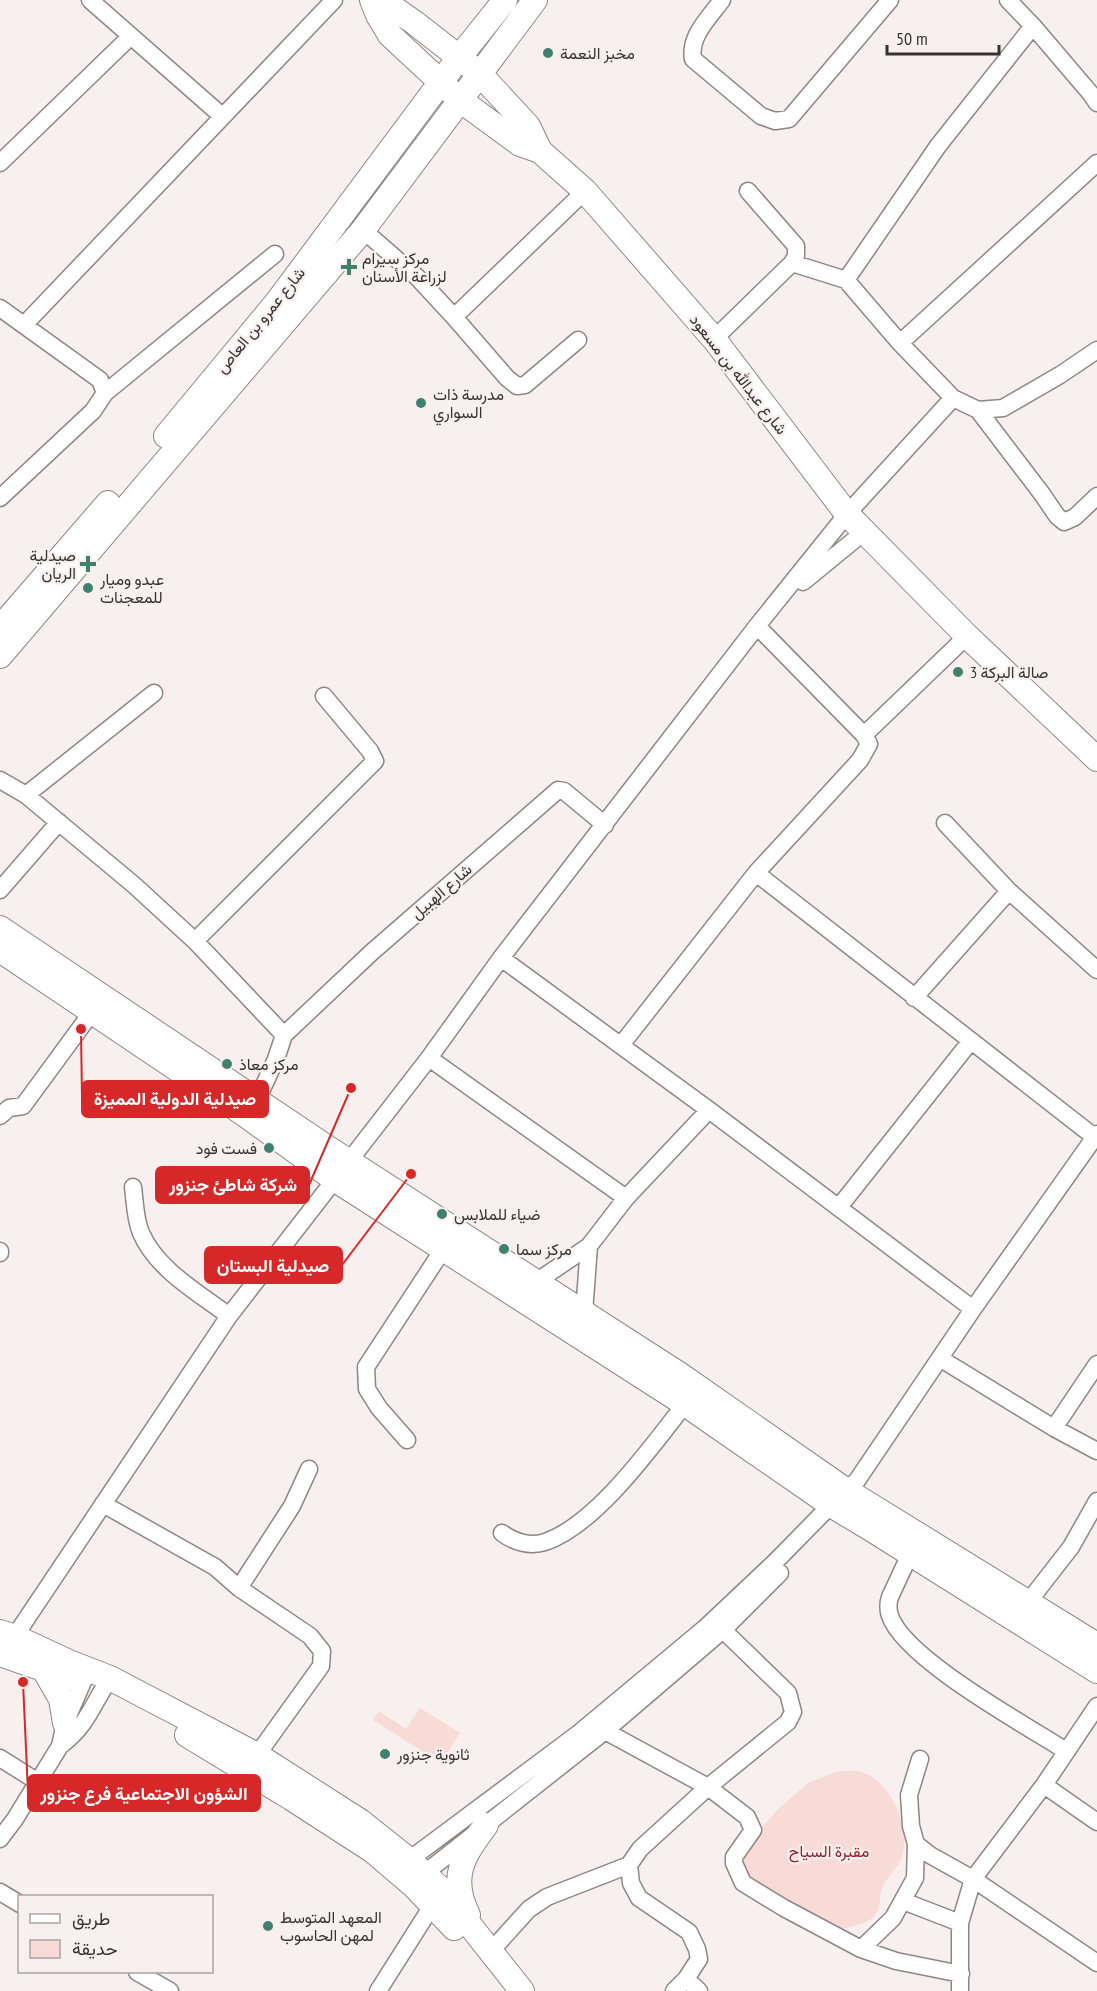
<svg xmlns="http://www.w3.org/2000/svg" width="1097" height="1991" font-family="'PT Sans Narrow',Vazirmatn,sans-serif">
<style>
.green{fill:#f8dad7}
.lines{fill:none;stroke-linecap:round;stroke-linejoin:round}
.street-casing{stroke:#8e8686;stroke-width:19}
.secondary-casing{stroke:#8e8686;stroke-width:26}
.street{stroke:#fff;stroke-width:16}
.secondary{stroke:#fff;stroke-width:24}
.poi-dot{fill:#40806f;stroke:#f8f0ef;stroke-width:2}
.labels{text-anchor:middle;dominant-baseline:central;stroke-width:4.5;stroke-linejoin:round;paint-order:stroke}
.poi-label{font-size:16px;fill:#363332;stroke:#f8f0ef;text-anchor:start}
.street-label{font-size:16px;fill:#363332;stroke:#f8f0ef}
.park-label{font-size:16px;fill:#932427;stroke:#f8f0ef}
.leader{fill:none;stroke:#d62828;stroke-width:2}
.callout-dot{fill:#d62828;stroke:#f8f0ef;stroke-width:2}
.callout{fill:#d62828;stroke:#d62828;stroke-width:2}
.callout-label{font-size:18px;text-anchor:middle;font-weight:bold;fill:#fff}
</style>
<rect width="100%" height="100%" fill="#f8f0ef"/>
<path class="green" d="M 420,1708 L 460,1733 L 441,1763 L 373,1720 L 379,1711 L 406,1729 Z
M 839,1771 C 846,1771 856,1770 862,1772 C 891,1781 912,1829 902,1857 C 898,1869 886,1877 882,1889 C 878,1899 883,1913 868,1921 C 859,1926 846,1927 837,1930 L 752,1886 L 732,1861 L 778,1809 L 808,1783 Z"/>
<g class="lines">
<g class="street-casing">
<path id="street" d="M 90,0 L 222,116
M 722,0 C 709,18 689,36 693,59 L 761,116 L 775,121 L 789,119 L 890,0
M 1008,0 L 1033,26 L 1091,94 L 1097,103
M 0,163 L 131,36
M 363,230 L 417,277 L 454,317 L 585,191
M 846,280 L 938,146 L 1033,26
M 0,308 L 100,380 L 105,393
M 454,317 L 507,378 L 517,386 L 525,385 L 578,340
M 24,325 L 334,0
M 714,339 L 792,263 L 796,256 L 796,246 L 748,191
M 900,343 L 1097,163
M 953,398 L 978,410 L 1003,408 L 1060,375 L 1097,350
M 978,410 L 1042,494 L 1057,516 L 1064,522 L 1075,517 L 1097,496
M 0,498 L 93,411 L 105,393 L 275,254
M 803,582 L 864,532
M 864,735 L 967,636
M 0,780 L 26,795 L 134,885 L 195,941 L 284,1035 L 276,1059 L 257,1100
M 26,795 L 154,693
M 945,823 L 1009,891 L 1097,970
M 756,873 L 1097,1139
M 0,890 L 59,822
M 195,941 L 375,761 L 370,751 L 324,696
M 501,958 L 709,1110 L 973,1309
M 914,998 L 1009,891
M 284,1035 L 372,952 L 558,790 L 564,791 L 605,825
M 621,1045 L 756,873 L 860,760 L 869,744 L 864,735 L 757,626
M 429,1058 L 626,1198
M 0,1116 L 9,1108 L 23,1106 L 92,1012
M 133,1187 C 135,1202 135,1219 141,1233 C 157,1270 199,1293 229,1316
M 839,1207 L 970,1042
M 0,1251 L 0,1253
M 536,1282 L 589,1246 L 626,1198 L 709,1110
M 584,1313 L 589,1246
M 941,1359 L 1054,1428 L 1097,1451
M 1054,1428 L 1097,1364
M 407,1440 L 379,1408 L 367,1389 L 366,1367 L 444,1248
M 103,1504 L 215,1567 L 239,1588 L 310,1636 L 322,1651 L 321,1666 L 257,1755
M 502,1533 C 514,1542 530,1547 545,1542 C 596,1525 652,1446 685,1404
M 910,1554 L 890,1597 C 888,1603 888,1610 890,1616 C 905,1659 1024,1724 1066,1751
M 239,1588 L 292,1506 L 309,1469
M 1029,1601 L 1071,1547 L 1097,1501
M 9,1645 L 229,1316 L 429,1058 L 501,958 L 757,626 L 847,514 L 953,398 L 900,343 L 846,280 L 792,263
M 605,1731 L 708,1787 L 747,1817 L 753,1830 L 734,1857 L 734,1863 L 743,1883 L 784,1908 L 861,1949 L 896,1961 L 961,1974
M 60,1746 C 88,1725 92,1705 110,1678
M 0,1758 L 38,1782
M 920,1759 L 909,1795 L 911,1826 L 916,1844 L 930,1855 L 973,1879 L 1097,1963
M 1044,1785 L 1097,1822
M 0,1839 L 15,1819 L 60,1746 L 65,1723 L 88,1670
M 404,1867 L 409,1860 L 579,1733 L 705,1628 L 775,1562 L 831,1505 L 844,1489 L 856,1482 L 973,1309 L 1097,1134
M 418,1880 L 425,1873 L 605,1731 L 723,1630 L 780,1573
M 0,1892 L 20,1904
M 903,1901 L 960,1923
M 861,1949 L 893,1918 L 915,1878 L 916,1844
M 491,1951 L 529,1909 L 547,1897 L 629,1865
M 137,1972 L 170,1991
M 686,1979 L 699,1991
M 378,1991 L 437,1898
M 674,1991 L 686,1979 L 699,1959 L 697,1949 L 689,1932 L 639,1898 L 631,1883 L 629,1865 L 640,1849 L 708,1787 L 788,1722 L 793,1712 L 788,1693 L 723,1630
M 960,1991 L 960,1923 L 973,1879 L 1044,1785 L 1097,1706"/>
</g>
<g class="secondary-casing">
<path id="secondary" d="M 372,0 L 378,15 L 390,35 L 460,100 L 520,144 L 540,151
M 376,0 L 392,7 L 415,23 L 479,73 L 528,126 L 540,151 L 585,191 L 714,339 L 847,514 L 967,636 L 1097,759
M 166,436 L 277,302 L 458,59 L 505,0
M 0,628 L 108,503
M 0,656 L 363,230 L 535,0
M 0,928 L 328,1148 L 679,1374 L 844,1489 L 1097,1645
M 0,950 L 244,1114 L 334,1179 L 685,1404 L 831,1505 L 871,1529 L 1097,1671
M 0,1632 L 15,1637 L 69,1662 L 110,1678 L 257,1755 L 360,1821 L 409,1860 L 442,1890 L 522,1991
M 0,1654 L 69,1678
M 43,1668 L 61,1699 L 65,1723
M 187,1735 L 291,1798 L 373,1851 L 413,1885 L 454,1928
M 468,1915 C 449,1877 463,1856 486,1825"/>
</g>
<use href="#street" class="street"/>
<use href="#secondary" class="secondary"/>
</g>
<g class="poi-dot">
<circle cx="548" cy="53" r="6"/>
<path d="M346 258h6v6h6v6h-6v6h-6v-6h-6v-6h6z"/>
<circle cx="421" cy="403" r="6"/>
<path d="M85 555h6v6h6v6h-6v6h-6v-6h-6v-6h6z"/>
<circle cx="88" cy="588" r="6"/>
<circle cx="958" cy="672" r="6"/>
<circle cx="227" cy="1064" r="6"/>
<circle cx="269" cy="1148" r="6"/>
<circle cx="442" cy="1214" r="6"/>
<circle cx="504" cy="1249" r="6"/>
<circle cx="385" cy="1754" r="6"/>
<circle cx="268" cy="1926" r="6"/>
</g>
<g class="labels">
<g class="poi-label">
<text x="560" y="53">مخبز النعمة</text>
<text x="362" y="258">مركز سيرام<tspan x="362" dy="18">لزراعة الأسنان</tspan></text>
<text x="433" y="394">مدرسة ذات<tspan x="433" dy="18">السواري</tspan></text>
<text x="76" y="555" text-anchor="end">صيدلية<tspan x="76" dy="18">الريان</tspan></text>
<text x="100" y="579">عبدو وميار<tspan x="100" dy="18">للمعجنات</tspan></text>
<text x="970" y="672">صالة البركة 3</text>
<text x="239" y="1064">مركز معاذ</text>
<text x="257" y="1148" text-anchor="end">فست فود</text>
<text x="454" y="1214">ضياء للملابس</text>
<text x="516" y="1249">مركز سما</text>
<text x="397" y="1754">ثانوية جنزور</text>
<text x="280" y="1917">المعهد المتوسط<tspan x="280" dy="18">لمهن الحاسوب</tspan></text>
</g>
<g class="street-label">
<text transform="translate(260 320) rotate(-51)">شارع عمرو بن العاص</text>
<text transform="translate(739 374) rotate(52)">شارع عبدالله بن مسعود</text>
<text transform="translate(441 891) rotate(-41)">شارع الهبيل</text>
</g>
<g class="park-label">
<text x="829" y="1851">مقبرة السياح</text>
</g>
</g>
<path class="leader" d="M81 1029L82 1099M351 1088L309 1185M411 1174L342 1265M23 1682L28 1793"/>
<g class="callout-dot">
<circle cx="81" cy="1029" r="6"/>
<circle cx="351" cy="1088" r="6"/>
<circle cx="411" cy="1174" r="6"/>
<circle cx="23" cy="1682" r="6"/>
</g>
<g class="callout">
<rect x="82" y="1081" width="186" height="36" rx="6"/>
<rect x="156" y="1167" width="153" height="36" rx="6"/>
<rect x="205" y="1247" width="137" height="36" rx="6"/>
<rect x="28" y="1775" width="232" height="36" rx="6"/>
</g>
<g class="callout-label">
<text x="175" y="1105">صيدلية الدولية المميزة</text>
<text x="233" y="1191">شركة شاطئ جنزور</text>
<text x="273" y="1272">صيدلية البستان</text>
<text x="144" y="1800">الشؤون الاجتماعية فرع جنزور</text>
</g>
<rect x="18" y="1895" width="195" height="78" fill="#f8f0ef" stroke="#aaa4a3" stroke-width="1.5"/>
<rect x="30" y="1914" width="30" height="9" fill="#ffffff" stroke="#aaa4a3" stroke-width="1.5"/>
<text x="72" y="1925" font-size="18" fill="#363332">طريق</text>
<rect x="30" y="1940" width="30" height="18" fill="#f8dad7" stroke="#aaa4a3" stroke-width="1.5"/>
<text x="72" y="1955" font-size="18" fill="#363332">حديقة</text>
<path d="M887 45v9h112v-9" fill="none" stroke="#363332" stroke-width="3"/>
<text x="896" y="45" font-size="18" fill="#363332" stroke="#f8f0ef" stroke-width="4.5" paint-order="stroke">50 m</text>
</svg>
